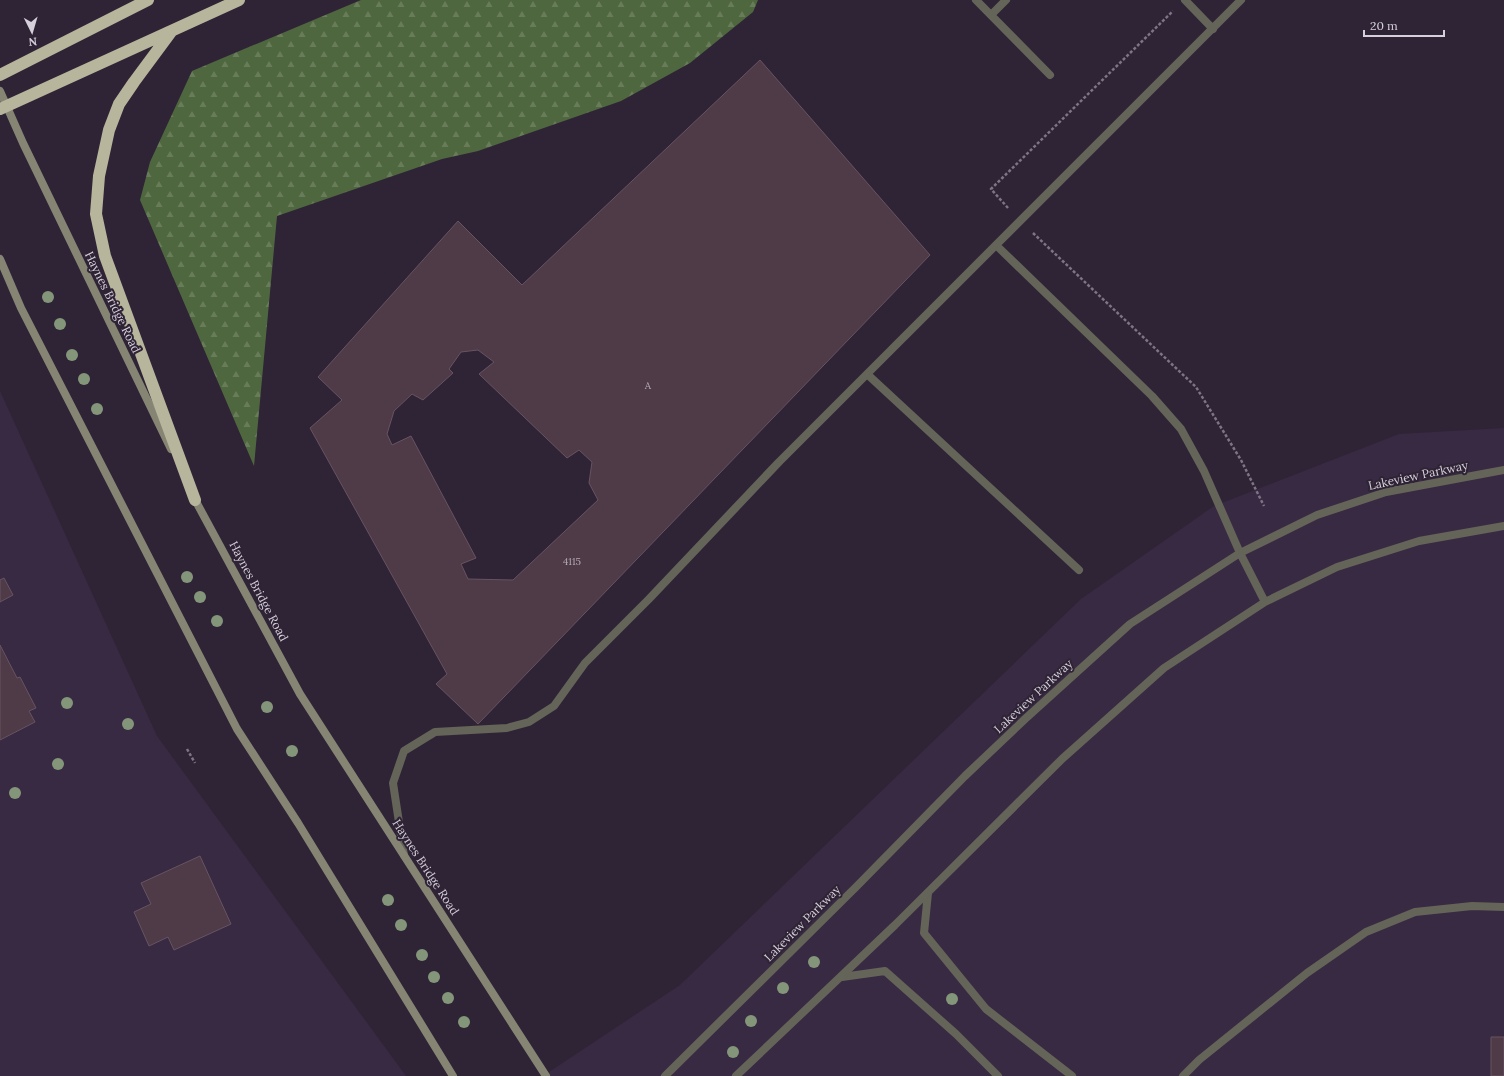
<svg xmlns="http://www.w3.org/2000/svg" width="1504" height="1076" font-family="Lora,serif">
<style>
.built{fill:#382a42}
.forest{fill:url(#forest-firs)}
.building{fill:#4f3a48;stroke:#685361;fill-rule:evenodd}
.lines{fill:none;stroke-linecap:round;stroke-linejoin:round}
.path{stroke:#7d7583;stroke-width:2.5;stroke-dasharray:3 2;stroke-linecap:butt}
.lane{stroke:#646459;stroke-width:8}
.street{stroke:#646459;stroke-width:8}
.secondary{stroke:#868574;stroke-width:8}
.highway{stroke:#b7b59b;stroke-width:12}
.tree{fill:#84967a}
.labels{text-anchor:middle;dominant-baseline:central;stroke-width:4;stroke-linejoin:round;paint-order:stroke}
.number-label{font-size:10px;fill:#b4aab6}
.street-label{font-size:12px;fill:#d6d0db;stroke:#2f2436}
</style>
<defs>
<pattern id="forest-firs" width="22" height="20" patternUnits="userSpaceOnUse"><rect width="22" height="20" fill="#4f673f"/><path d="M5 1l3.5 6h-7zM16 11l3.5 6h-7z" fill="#687c5a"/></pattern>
</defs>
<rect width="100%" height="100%" fill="#2f2436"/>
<path class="built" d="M 0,391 L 157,736 L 406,1076 L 0,1076 Z
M 1504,428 L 1504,1076 L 543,1076 L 680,985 L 1081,599 L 1214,506 L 1399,434 Z"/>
<path class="forest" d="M 361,0 L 758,0 L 753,12 L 690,63 L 621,101 L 478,151 L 442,159 L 277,216 L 254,466 L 140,200 L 150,162 L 192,71 Z"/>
<path class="building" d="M 760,60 L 930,255 L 478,724 L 436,684 L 447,674 L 310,428 L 342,400 L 318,377 L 458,221 L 522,285 ZM 478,350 L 494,362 L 479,374 L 567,458 L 579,450 L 592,462 L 589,483 L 598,500 L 513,580 L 468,579 L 461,564 L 476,558 L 411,436 L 392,445 L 387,434 L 394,411 L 412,394 L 423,400 L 453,373 L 449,369 L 461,352 Z
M 4,578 L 13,595 L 0,602 L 0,580 Z
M 0,645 L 17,678 L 20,677 L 36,708 L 29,711 L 35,722 L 0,740 Z
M 200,856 L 231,924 L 174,950 L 168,937 L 149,946 L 134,912 L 151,904 L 141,883 Z
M 1491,1037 L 1504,1037 L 1504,1076 L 1491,1076 Z"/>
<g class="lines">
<path class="path" d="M 1008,208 L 991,189 L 1173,11
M 1033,233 L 1196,387 L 1241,460 L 1264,506
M 187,749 L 195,763"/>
<path class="lane" d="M 976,0 L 1050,75
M 1185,0 L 1213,29
M 991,15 L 1006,0
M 997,246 L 1152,396 L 1181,429 L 1204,471 L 1240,553
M 867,374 L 1079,570
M 404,855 L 393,783 L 404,751 L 435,732 L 507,728 L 529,722 L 554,706 L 585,663 L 649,599 L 779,462 L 1241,0
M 928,893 L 924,933 L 986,1009 L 1072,1076
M 842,977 L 885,971 L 956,1034 L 998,1076
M 1183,1076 L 1199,1060 L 1307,973 L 1366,932 L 1415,912 L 1472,906 L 1504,907"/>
<path class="street" d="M 1240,553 L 1265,602
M 665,1076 L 857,886 L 965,776 L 1025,719 L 1130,624 L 1240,553 L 1317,515 L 1386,492 L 1504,470
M 736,1076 L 895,925 L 1062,759 L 1164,668 L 1265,602 L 1337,567 L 1419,541 L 1504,526"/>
<path class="secondary" d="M 0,91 L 23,143 L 171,449
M 0,259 L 21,308 L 237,729 L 298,823 L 453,1076
M 193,496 L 300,694 L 546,1076"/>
<path class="highway" d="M 171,32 L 134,82 L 119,104 L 109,130 L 99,176 L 96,214 L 105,256 L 195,500
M 0,75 L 148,0
M 0,109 L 239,0"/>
</g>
<g class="tree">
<circle cx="48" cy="297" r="6"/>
<circle cx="60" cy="324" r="6"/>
<circle cx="72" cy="355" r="6"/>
<circle cx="84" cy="379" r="6"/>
<circle cx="97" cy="409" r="6"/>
<circle cx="187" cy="577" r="6"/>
<circle cx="200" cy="597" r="6"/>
<circle cx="217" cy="621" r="6"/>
<circle cx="67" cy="703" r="6"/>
<circle cx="267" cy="707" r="6"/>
<circle cx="128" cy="724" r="6"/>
<circle cx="292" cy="751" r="6"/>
<circle cx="58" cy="764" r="6"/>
<circle cx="15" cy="793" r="6"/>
<circle cx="388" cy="900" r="6"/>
<circle cx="401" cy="925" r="6"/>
<circle cx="422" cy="955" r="6"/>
<circle cx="814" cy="962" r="6"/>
<circle cx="434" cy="977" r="6"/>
<circle cx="783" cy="988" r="6"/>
<circle cx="448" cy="998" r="6"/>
<circle cx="952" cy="999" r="6"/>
<circle cx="751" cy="1021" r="6"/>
<circle cx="464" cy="1022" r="6"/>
<circle cx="733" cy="1052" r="6"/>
</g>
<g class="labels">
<g class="number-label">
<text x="648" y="385">A</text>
<text x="572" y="561">4115</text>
</g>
<g class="street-label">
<text transform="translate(113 302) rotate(64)">Haynes Bridge Road</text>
<text transform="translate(1418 475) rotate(-12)">Lakeview Parkway</text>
<text transform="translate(259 591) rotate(62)">Haynes Bridge Road</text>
<text transform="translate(1033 696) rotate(-43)">Lakeview Parkway</text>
<text transform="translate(426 867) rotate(57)">Haynes Bridge Road</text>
<text transform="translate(802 923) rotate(-45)">Lakeview Parkway</text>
</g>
</g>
<g transform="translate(32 32) rotate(175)" stroke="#2f2436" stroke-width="3" paint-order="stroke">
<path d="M0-3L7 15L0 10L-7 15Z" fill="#d6d0db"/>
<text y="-6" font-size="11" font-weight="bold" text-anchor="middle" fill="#d6d0db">N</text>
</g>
<path d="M1364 30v6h80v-6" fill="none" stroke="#d6d0db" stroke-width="2"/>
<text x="1370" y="30" font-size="12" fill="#d6d0db" stroke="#2f2436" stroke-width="3" paint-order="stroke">20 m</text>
</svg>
